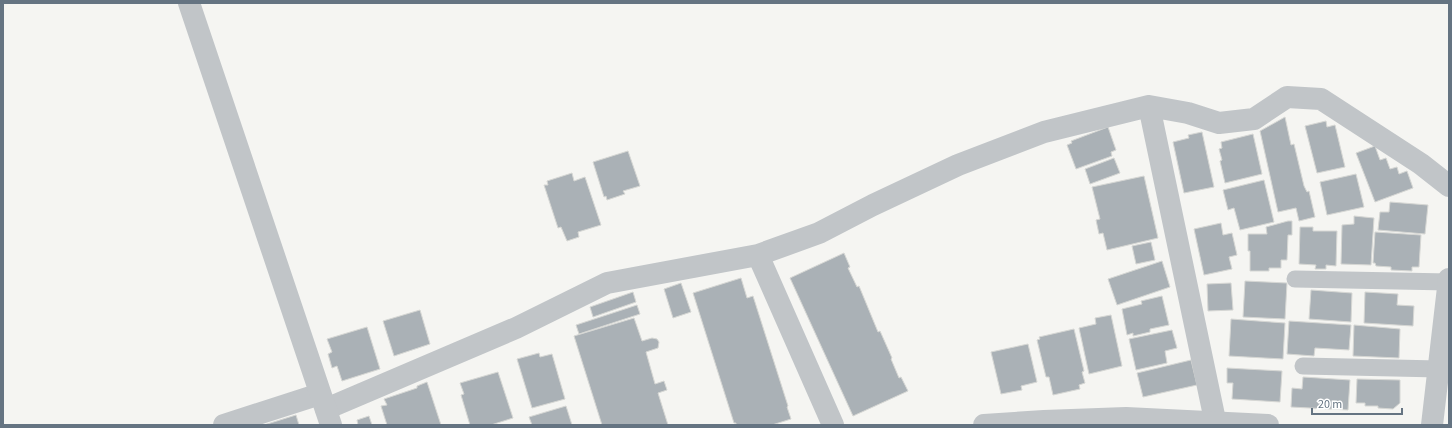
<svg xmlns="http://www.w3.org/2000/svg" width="1452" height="428" font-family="'Source Sans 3',sans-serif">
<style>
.building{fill:#aab1b6;stroke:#d6d7d4}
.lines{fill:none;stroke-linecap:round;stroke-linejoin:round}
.service{stroke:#c1c5c8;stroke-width:17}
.minor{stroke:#c1c5c8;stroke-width:22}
.tertiary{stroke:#c1c5c8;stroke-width:22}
</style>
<rect width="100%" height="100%" fill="#f5f5f2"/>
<path class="building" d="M 1285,117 L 1291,145 L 1294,144 L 1304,186 L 1307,192 L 1309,191 L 1315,217 L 1299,221 L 1296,208 L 1278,212 L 1260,131 Z
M 1326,121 L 1327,127 L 1335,125 L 1345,167 L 1317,173 L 1305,126 Z
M 1108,127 L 1116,150 L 1111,152 L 1112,156 L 1076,169 L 1067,145 L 1072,143 L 1071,141 Z
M 1202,132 L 1214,187 L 1184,193 L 1173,142 L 1189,138 L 1188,135 Z
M 1253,134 L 1262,174 L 1225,183 L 1220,161 L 1222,160 L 1219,149 L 1222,148 L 1221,142 Z
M 1375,146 L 1380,160 L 1386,158 L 1390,169 L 1397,167 L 1399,174 L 1407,171 L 1413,188 L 1375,202 L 1356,153 Z
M 628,151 L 640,186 L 623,191 L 625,194 L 607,200 L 606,196 L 604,197 L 593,162 Z
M 1114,158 L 1120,173 L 1090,184 L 1085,169 Z
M 572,173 L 574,181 L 585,177 L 601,225 L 578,232 L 579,237 L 567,241 L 561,227 L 558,228 L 544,185 L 548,185 L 547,181 Z
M 1356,174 L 1364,207 L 1327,215 L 1320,182 Z
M 1144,176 L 1158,238 L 1107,250 L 1103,233 L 1099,234 L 1096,220 L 1100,219 L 1092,187 Z
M 1264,180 L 1274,222 L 1240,230 L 1234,208 L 1228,210 L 1223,190 Z
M 1390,202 L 1428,205 L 1425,234 L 1378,230 L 1380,212 L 1389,212 Z
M 1354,216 L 1374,218 L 1371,265 L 1341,264 L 1342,225 L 1354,224 Z
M 1288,221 L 1292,221 L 1292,235 L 1288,235 L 1287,260 L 1281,260 L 1281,268 L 1269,268 L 1269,271 L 1250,271 L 1250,251 L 1248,251 L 1248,234 L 1267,234 L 1266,227 Z
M 1221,223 L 1223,235 L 1232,233 L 1237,255 L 1229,257 L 1232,269 L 1204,275 L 1194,229 Z
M 1300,227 L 1313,227 L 1313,231 L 1337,231 L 1336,266 L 1326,265 L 1326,269 L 1315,269 L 1316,265 L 1299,264 Z
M 1375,232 L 1421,235 L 1419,267 L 1412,267 L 1412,271 L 1391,270 L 1391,267 L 1376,266 L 1375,263 L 1373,263 Z
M 1151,242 L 1155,260 L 1136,264 L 1132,246 Z
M 844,253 L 850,267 L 848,268 L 857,287 L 859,286 L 878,332 L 880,331 L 892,358 L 891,359 L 899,378 L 901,377 L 908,391 L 853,416 L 790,278 Z
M 1162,261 L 1170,287 L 1117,305 L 1108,279 Z
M 741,278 L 747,298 L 753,296 L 788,406 L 787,407 L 791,419 L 772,425 L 736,425 L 736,423 L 734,423 L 693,293 Z
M 1245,281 L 1287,283 L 1285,319 L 1243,317 Z
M 681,283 L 691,312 L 673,318 L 664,289 Z
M 1231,283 L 1233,310 L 1208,311 L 1207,284 Z
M 1311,290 L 1352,293 L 1351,322 L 1309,319 Z
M 633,292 L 636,302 L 593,317 L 590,307 Z
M 1365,292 L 1398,294 L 1397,305 L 1414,306 L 1413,326 L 1364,323 Z
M 1162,296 L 1169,325 L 1150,329 L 1150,332 L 1133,336 L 1133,333 L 1127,335 L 1122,309 L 1142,304 L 1141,301 Z
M 637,305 L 640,314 L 579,334 L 576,325 Z
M 420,310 L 430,344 L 394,356 L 383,321 Z
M 1111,315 L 1122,366 L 1089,374 L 1079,328 L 1096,324 L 1095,318 Z
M 634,318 L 642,341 L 652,338 L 657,339 L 659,342 L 658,348 L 646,352 L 655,384 L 664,381 L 667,390 L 658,393 L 668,425 L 602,425 L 574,336 Z
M 1231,319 L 1285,323 L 1283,359 L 1229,356 Z
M 1289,321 L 1351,325 L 1349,350 L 1315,348 L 1314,356 L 1287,354 Z
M 1354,325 L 1400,329 L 1399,358 L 1353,356 Z
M 367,327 L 380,369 L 342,381 L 337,366 L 332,368 L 328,354 L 332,352 L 327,339 Z
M 1074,329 L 1084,371 L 1082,372 L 1085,383 L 1079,385 L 1080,389 L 1053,395 L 1049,377 L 1046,377 L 1037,340 L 1040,339 L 1039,337 Z
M 1172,330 L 1177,348 L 1165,351 L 1167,363 L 1136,370 L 1129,339 Z
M 1028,344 L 1037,382 L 1021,386 L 1022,390 L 1001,394 L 991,352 Z
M 539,353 L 540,357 L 552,354 L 565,399 L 532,408 L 517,359 Z
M 1191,360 L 1197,385 L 1143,397 L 1137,373 Z
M 1227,368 L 1282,371 L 1280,402 L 1232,399 L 1233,383 L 1227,383 Z
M 498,372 L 513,418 L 491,425 L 470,425 L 461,395 L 464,394 L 460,383 Z
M 1303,377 L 1350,380 L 1348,410 L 1291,407 L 1292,388 L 1302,389 Z
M 1357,379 L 1400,380 L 1400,403 L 1393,409 L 1378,408 L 1378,406 L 1365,406 L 1365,403 L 1356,403 Z
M 427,382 L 441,425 L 387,425 L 381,406 L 387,405 L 384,399 L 417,388 L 417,386 Z
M 566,406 L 572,425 L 532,425 L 529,417 Z
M 296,415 L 299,425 L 264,425 Z
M 369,416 L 372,425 L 358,425 L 357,420 Z"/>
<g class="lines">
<path class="service" d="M 1295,279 L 1449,282
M 1303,366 L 1439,369"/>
<path class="minor" d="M 1149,106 L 1216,425
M 758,255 L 833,425
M 326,409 L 516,328 L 607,283 L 758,255 L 819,233 L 873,205 L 958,165 L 1044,132 L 1149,106 L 1188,113 L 1219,123 L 1254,119 L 1287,97 L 1321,99 L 1421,164 L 1449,186
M 224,425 L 320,394
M 1432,425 L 1449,279"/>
<path class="tertiary" d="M 189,3 L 331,425
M 984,425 L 1044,421 L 1126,418 L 1268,425"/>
</g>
<rect width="1452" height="428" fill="none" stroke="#657482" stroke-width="8"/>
<path d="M1312 408v6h90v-6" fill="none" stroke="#657482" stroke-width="2"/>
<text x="1318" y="408" font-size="12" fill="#657482" stroke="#ffffff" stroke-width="3" paint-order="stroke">20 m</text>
</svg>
